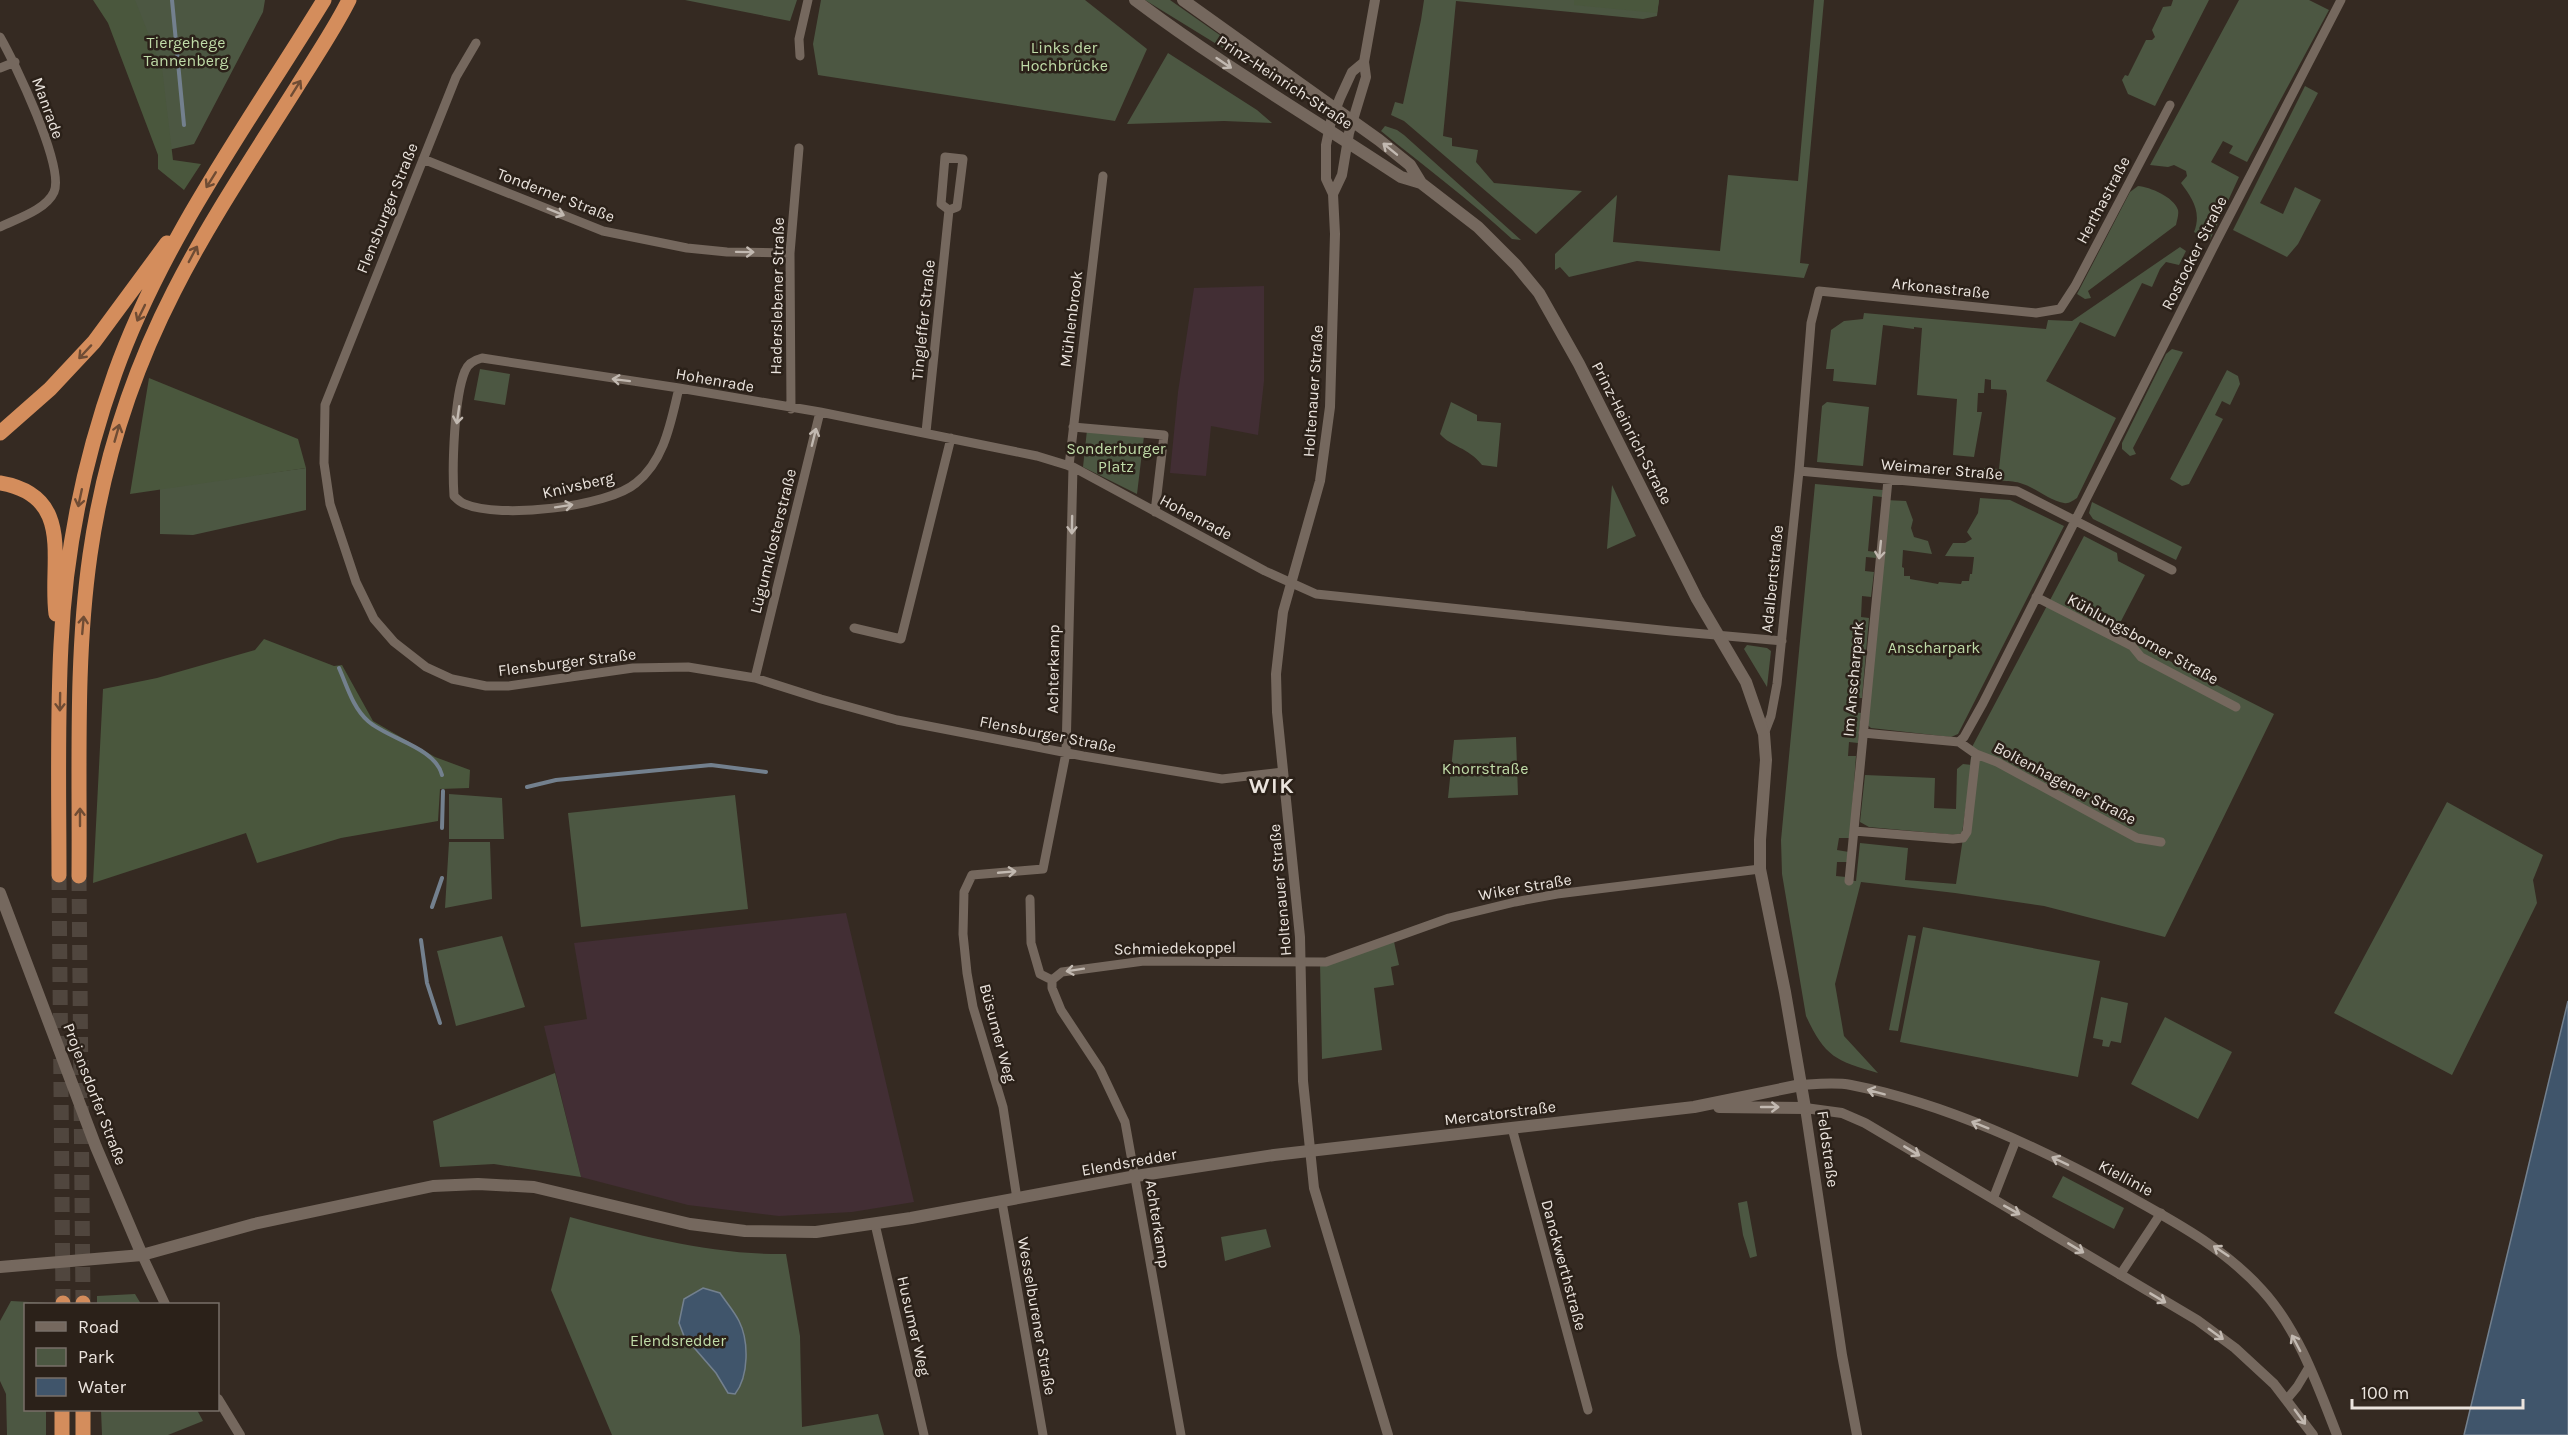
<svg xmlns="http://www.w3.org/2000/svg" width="2568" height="1435" font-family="Karla,sans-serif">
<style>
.education{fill:#422e34}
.green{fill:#4c5742}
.forest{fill:#4a573d}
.water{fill:#40556b;stroke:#73808e;stroke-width:1.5}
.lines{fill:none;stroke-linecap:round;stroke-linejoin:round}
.stream{stroke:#73808e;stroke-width:4}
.trunk-tunnel{stroke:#50463e;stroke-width:15;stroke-dasharray:15 8;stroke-linecap:butt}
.minor{stroke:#75685e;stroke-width:9}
.tertiary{stroke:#75685e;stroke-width:10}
.secondary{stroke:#75685e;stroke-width:12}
.trunk{stroke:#d48d5c;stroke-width:15}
.oneway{stroke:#c2b9b1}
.oneway2{stroke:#6f4c34}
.labels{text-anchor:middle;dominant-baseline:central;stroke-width:5;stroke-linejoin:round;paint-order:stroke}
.park-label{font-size:16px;fill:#c0dca8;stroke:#2b2119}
.street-label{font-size:16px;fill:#ebe4de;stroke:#2b2119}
.district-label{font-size:22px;font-weight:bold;letter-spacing:1.5px;fill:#ebe4de;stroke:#2b2119}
</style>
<rect width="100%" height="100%" fill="#352a22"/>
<path class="education" d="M 1264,286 L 1264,381 L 1258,435 L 1211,426 L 1206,476 L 1170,473 L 1178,392 L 1194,288 Z
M 846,913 L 914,1202 L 852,1212 L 779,1216 L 688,1205 L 581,1177 L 544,1026 L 587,1019 L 574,943 Z"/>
<path class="green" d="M 110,0 L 265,0 L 263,12 L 194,144 L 168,150 Z
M 685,0 L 797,0 L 790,21 Z
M 821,0 L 1085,0 L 1147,49 L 1115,121 L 818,75 L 813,44 Z
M 1145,0 L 1170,0 L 1301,92 L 1299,95 Z
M 1424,0 L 1659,0 L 1657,16 L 1643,19 L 1456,1 L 1443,136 L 1452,138 L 1452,146 L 1478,150 L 1476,162 L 1494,183 L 1582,191 L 1536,234 L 1404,121 L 1391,115 L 1395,102 L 1403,104 L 1421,20 Z
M 1814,0 L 1824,0 L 1800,263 L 1809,264 L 1804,278 L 1637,261 L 1569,277 L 1560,267 L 1555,270 L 1555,254 L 1617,195 L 1613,242 L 1720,251 L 1728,175 L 1798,181 Z
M 2173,0 L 2209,0 L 2155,106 L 2128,94 L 2122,80 L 2125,75 L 2128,76 L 2146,40 L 2152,40 L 2155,37 L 2152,30 L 2163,7 L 2171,6 Z
M 2239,0 L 2309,0 L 2329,10 L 2247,162 L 2229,153 L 2233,146 L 2223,141 L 2211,162 L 2239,177 L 2210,240 L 2194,232 C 2202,212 2192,198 2181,183 L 2187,176 L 2186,171 L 2174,165 L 2168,167 L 2150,165 Z
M 1168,53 L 1257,110 L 1272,123 L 1224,121 L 1127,124 Z
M 2305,86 L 2318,93 L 2260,203 L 2283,214 L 2295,187 L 2321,200 L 2298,244 L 2287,257 L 2233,230 Z
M 1385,126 L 1397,130 L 1404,135 L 1521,240 L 1512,239 C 1470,200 1425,167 1381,131 Z
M 2138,186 C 2150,187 2174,197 2178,210 C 2179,215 2177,220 2176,225 L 2088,291 L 2091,298 L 2085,299 L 2077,294 L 2130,192 Z
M 2180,247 L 2186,251 L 2179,265 L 2166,262 L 2160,269 L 2152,287 L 2142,283 L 2115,337 L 2080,322 L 2046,381 L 2116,418 L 2077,498 C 2072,501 2069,504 2064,503 C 2048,500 2035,487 2020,483 C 2007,479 1996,484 1984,475 L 1984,468 L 1999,469 L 2007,394 L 2006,390 L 1991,389 L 1991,380 L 1985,379 L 1984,393 L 1978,393 L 1977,412 L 1982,412 L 1974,457 L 1953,455 L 1957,399 L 1917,395 L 1922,328 L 1914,327 L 1914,329 L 1883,325 L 1876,385 L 1833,381 L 1834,369 L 1826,369 L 1831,330 L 1844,321 L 1863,319 L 1864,313 L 2046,329 L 2048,320 L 2072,321 Z
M 2172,349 L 2183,352 L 2133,448 L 2136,454 L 2130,456 L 2122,449 L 2122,443 L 2166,354 Z
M 480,369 L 510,374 L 505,405 L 474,400 Z
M 2227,370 L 2238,376 L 2240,384 L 2230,405 L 2222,401 L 2215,415 L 2223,419 L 2189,484 L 2182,486 L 2170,479 Z
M 1451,402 L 1477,415 L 1477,421 L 1501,423 L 1497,467 L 1482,465 C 1468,447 1451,447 1440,434 Z
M 1827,402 L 1869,407 L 1863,466 L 1817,462 L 1822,406 Z
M 1087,430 L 1144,436 L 1137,494 L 1083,467 Z
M 306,468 L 306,510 L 193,535 L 160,534 L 160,488 Z
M 1815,484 L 1883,490 L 1882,497 L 1873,496 L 1868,551 L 1876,552 L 1876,558 L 1866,557 L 1865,571 L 1874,572 L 1871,597 L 1862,596 L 1861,617 L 1869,618 L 1862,698 L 1853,698 L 1852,712 L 1861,713 L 1858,743 L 1849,742 L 1848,756 L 1856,756 L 1850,838 L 1839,838 L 1837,850 L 1849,852 L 1848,862 L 1837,862 L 1836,876 L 1846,877 L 1845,880 L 1856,881 L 1860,843 L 1908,848 L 1905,880 L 1956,884 L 1963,838 L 1972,747 L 2084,536 L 2117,553 L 2118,561 L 2145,575 L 2120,623 L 2147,637 L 2142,647 L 2274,714 L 2165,937 L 2044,906 L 1955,893 L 1861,882 L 1835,984 L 1844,1036 L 1878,1073 C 1836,1061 1825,1057 1806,1016 L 1782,874 L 1781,840 Z
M 1612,485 L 1636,536 L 1607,549 Z
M 1980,498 L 2010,500 L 2064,526 L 1958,734 L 1951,737 L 1871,728 L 1864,722 L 1885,500 L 1906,501 L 1913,520 L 1911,528 L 1914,537 L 1928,541 L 1932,554 L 1903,550 L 1902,567 L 1904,568 L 1904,576 L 1910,576 L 1910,579 L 1938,584 L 1939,582 L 1961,584 L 1962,581 L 1969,581 L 1970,574 L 1972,574 L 1974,557 L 1945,556 L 1953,543 L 1965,543 L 1972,539 L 1967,532 L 1978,513 Z
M 2092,502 L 2182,547 L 2176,560 L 2093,519 L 2089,513 Z
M 1747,645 L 1767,648 L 1771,651 L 1767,687 L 1744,649 Z
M 1516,737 L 1518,795 L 1448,798 L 1454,740 Z
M 1963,764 L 1972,765 L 1962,833 L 1956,835 L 1869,827 L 1860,822 L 1865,775 L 1935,778 L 1934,808 L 1956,809 L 1957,769 Z
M 449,794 L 502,798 L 504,839 L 449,839 Z
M 735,795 L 748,909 L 581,927 L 568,813 Z
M 2447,802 L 2543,855 L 2533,880 L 2537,903 L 2452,1075 L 2334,1013 Z
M 449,842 L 490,842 L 492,899 L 445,908 Z
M 1923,927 L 2100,961 L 2078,1077 L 1900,1042 Z
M 1908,935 L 1916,936 L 1898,1031 L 1889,1030 Z
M 502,936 L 525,1007 L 456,1026 L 437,951 Z
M 1393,937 L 1399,965 L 1391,967 L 1394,985 L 1374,988 L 1382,1050 L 1322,1059 L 1320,962 Z
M 2101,997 L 2128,1003 L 2121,1043 L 2111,1041 L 2109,1047 L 2102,1046 L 2103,1040 L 2093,1038 Z
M 2165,1017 L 2232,1052 L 2198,1119 L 2131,1084 Z
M 555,1073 L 581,1177 L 494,1164 L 440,1167 L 433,1121 Z
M 2063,1176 L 2124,1208 L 2114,1229 L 2052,1197 Z
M 1747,1201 L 1757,1256 L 1750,1258 L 1743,1235 L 1738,1203 Z
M 570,1217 C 641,1236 712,1255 786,1254 L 800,1336 L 802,1427 L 878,1414 L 884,1435 L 612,1435 L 551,1290 Z
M 1266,1229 L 1271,1247 L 1225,1261 L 1221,1237 Z
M 135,1294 L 141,1304 L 97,1304 L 97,1296 Z
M 11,1301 L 48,1303 L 26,1304 L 26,1410 L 46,1410 L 46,1435 L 7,1435 L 6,1394 L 0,1381 L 0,1321 Z
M 101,1410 L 197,1410 L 203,1421 L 168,1435 L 102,1435 Z"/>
<path class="forest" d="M 93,0 L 135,0 L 162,68 L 173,160 L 201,164 L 184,190 L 158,169 L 158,155 L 108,23 Z
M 1574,0 L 1659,0 L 1657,13 L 1574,5 Z
M 149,378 L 298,439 L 306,468 L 130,494 Z
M 264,639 L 334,666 L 342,665 L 373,721 L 435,757 L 470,770 L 469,788 L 440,789 L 438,821 L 341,838 L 257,863 L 246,833 L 93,883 L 103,689 L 157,678 L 255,650 Z"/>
<path class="water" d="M 2568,1001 L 2568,1435 L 2464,1435 Z
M 703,1288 L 720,1293 C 726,1302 734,1311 739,1321 C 749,1341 749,1376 735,1394 L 728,1393 L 716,1373 L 684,1336 L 679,1323 L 684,1299 Z"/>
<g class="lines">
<path class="stream" d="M 172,0 L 184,125
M 339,668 C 347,686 353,708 368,721 C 388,739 435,747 442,775
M 527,787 L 556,780 L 711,765 L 766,772
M 442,828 L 443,791
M 432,907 L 442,878
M 421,940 L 427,983 L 440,1023"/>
<path class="trunk-tunnel" d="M 59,875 L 63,1303
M 79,876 L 83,1303"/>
<path class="minor" d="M 0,37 C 14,61 65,167 54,192 C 46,210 16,219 0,227
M 476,43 L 456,77 L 325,405 L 324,463 L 330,504 L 356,582 L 374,619 L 394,642 L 426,667 L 452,679 L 486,686 L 508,686 L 633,668 L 688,667 L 755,678 L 821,699 L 897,720 L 1083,756 L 1222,779 L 1283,772
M 800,56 L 799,39 L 808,0
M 0,68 L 15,62
M 945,157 L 963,159 L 957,207 L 949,210 L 941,204 Z
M 423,159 L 603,231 L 687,248 L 727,252 L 790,253
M 679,388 C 671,421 665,460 636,483 C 608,507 499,519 465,504 C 461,503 457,499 454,496 C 452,467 454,397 465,371 C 468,363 474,360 482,358 L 679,388 L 820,412 L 1037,456 L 1073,467 L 1265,571 L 1316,594 L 1671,631 L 1782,641
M 791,409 L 790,253 L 799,148
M 1073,427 L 1164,435 L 1155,512
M 926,432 L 949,210
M 1069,466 L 1103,176
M 1799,471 L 2017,491 L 2172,570
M 2036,597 L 2132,646 L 2141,657 L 2236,707
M 854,628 L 901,639 L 951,438
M 755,678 L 820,412
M 1863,733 L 1959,742 L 1976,754 L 1997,762 L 2137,838 L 2161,842
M 1764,734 L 1771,716 L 1777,684 L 1799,471 L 1811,323 L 1819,291 L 2036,313 L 2060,309 L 2075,286 L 2170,105
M 1959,742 L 1964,737 L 1983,703 L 2216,242 L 2341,0
M 1854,831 L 1953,839 L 1963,838 L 1967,832 L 1976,754
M 1849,881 L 1888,480
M 1030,899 L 1031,943 L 1040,974 L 1052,980
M 1052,980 L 1062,972 L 1144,961 L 1326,962 L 1449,918 L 1515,902 L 1557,894 L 1760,869
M 1052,980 L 1052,988 L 1061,1010 L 1100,1069 L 1125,1122 L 1181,1435
M 1512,1128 L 1588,1410
M 1017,1199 L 1003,1107 L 973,1007 L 967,973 L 963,934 L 964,892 L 972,875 L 1043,869 L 1066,753 L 1073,467
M 1993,1199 L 2016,1140
M 1002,1202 L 1043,1435
M 875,1224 L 924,1435
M 2120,1275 L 2161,1213
M 2287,1399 L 2297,1387 L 2309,1367"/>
<path class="tertiary" d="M 1364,62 L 1352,72 L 1340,98 L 1331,121 L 1326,145 L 1326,179 L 1333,194 L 1335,234 L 1330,407 L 1320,481 L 1283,612 L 1276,674 L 1277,712 L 1300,937 L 1303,1081 L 1314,1188 L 1388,1435
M 1333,194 L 1342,175 L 1349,133 L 1366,77 L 1364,62 L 1375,0
M 1801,1085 C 1817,1084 1835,1082 1851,1085 C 1948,1104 2039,1148 2125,1194 C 2175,1222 2223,1247 2262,1290 C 2298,1329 2318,1386 2337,1435
M 142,1255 L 165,1304
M 218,1399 L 240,1435
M 1857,1435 L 1842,1355 L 1805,1108 L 1842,1113 L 1865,1123 L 2197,1320 L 2235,1348 L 2274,1384 L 2313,1435"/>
<path class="secondary" d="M 1135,0 C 1220,64 1312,118 1401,177 L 1421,183 L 1478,227 L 1516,265 L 1539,293 L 1579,364 L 1697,599 L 1746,682 L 1764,734 L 1766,760 L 1760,840 L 1760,869 L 1785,992 L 1805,1108 L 1719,1107
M 1183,0 L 1379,140 L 1410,165 L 1421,183
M 0,893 L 96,1147 L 142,1255
M 0,1267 L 142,1255 L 254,1224 L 433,1186 L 478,1184 L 534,1187 L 690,1224 L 745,1231 L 816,1232 L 911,1218 L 1136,1176 L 1274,1155 L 1694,1107 L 1801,1085"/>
<path class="trunk" d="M 0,433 L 50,389 L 94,342 L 167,243
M 0,483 C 76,496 49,562 56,614
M 59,875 C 59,799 57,721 61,645 C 65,553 84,460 115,373 C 163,239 250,121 324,0
M 79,876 C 80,769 75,661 90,555 C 103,464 132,373 174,291 C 209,222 252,158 293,93 C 312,62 333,32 349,0
M 63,1303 L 63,1304
M 83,1303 L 83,1304
M 83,1410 L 83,1435
M 62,1435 L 62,1410"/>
</g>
<defs><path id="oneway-shaft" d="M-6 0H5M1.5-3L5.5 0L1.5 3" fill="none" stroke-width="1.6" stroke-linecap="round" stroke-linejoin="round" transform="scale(1.5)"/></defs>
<g class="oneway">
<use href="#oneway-shaft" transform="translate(1224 63) rotate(34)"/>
<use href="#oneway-shaft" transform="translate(1390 149) rotate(-141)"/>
<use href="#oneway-shaft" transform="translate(556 212) rotate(22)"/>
<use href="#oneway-shaft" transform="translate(745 252) rotate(1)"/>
<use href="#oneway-shaft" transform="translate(621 380) rotate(-173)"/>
<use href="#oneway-shaft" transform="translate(458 415) rotate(98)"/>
<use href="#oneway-shaft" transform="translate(814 437) rotate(-76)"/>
<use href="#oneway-shaft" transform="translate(564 506) rotate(-9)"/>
<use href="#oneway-shaft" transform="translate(1072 525) rotate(91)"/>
<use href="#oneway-shaft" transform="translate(1880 550) rotate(96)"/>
<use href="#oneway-shaft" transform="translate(1007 872) rotate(-5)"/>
<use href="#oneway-shaft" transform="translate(1075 970) rotate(171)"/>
<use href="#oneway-shaft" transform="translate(1876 1092) rotate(-165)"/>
<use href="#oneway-shaft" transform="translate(1770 1107)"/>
<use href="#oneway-shaft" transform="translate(1980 1125) rotate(-158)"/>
<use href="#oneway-shaft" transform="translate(1912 1151) rotate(31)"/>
<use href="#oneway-shaft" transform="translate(2060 1161) rotate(-154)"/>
<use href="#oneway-shaft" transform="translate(2012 1210) rotate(29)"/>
<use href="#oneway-shaft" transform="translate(2076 1248) rotate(31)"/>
<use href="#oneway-shaft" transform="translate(2221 1251) rotate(-146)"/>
<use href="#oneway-shaft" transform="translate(2158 1298) rotate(31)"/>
<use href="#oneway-shaft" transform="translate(2216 1334) rotate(36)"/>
<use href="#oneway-shaft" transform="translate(2296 1343) rotate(-118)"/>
<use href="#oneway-shaft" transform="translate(2300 1417) rotate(54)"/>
</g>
<g class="oneway2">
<use href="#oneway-shaft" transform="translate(296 88) rotate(-58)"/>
<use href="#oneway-shaft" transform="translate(211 180) rotate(122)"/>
<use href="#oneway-shaft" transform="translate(193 254) rotate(-62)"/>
<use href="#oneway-shaft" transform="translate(141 313) rotate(116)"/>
<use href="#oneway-shaft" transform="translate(85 352) rotate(133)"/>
<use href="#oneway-shaft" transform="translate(117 433) rotate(-74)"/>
<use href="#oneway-shaft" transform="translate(80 498) rotate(102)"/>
<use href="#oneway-shaft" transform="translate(83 625) rotate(-85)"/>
<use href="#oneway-shaft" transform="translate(60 702) rotate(91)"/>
<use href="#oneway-shaft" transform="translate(80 817) rotate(-90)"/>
</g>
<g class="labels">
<g class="park-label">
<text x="186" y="42">Tiergehege<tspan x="186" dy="18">Tannenberg</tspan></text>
<text x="1064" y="47">Links der<tspan x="1064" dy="18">Hochbrücke</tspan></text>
<text x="1116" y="448">Sonderburger<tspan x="1116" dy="18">Platz</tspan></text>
<text x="1934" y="647">Anscharpark</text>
<text x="1485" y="768">Knorrstraße</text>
<text x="678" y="1340">Elendsredder</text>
</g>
<g class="street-label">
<text transform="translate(1285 82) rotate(33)">Prinz-Heinrich-Straße</text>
<text transform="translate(48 108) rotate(70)">Manrade</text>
<text transform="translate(556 195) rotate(21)">Tonderner Straße</text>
<text transform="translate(2103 200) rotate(-62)">Herthastraße</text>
<text transform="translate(387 208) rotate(-68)">Flensburger Straße</text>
<text transform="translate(2194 253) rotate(-63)">Rostocker Straße</text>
<text transform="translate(1941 288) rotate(6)">Arkonastraße</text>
<text transform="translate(777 296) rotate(-89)">Haderslebener Straße</text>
<text transform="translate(1071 319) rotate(-83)">Mühlenbrook</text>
<text transform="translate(923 320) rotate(-84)">Tingleffer Straße</text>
<text transform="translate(715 380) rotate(10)">Hohenrade</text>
<text transform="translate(1313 391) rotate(-86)">Holtenauer Straße</text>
<text transform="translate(1632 433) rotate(63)">Prinz-Heinrich-Straße</text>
<text transform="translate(1942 469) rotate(5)">Weimarer Straße</text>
<text transform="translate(578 485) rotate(-13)">Knivsberg</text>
<text transform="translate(1196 517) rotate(28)">Hohenrade</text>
<text transform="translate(773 541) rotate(-76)">Lügumklosterstraße</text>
<text transform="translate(1772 579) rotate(-84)">Adalbertstraße</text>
<text transform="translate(2143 639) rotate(29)">Kühlungsborner Straße</text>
<text transform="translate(567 662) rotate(-7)">Flensburger Straße</text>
<text transform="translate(1053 669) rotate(-89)">Achterkamp</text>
<text transform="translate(1853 679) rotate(-85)">Im Anscharpark</text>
<text transform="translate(1048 734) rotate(11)">Flensburger Straße</text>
<text transform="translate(2065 783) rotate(28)">Boltenhagener Straße</text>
<text transform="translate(1525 887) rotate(-10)">Wiker Straße</text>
<text transform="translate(1280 890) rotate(-95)">Holtenauer Straße</text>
<text transform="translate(1175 948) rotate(-1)">Schmiedekoppel</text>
<text transform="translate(998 1033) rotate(75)">Büsumer Weg</text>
<text transform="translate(95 1094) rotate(69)">Projensdorfer Straße</text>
<text transform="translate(1500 1113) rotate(-7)">Mercatorstraße</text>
<text transform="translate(1828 1149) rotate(82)">Feldstraße</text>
<text transform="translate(1129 1162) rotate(-10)">Elendsredder</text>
<text transform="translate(2126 1178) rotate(28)">Kiellinie</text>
<text transform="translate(1158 1224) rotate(81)">Achterkamp</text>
<text transform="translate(1564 1265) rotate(75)">Danckwerthstraße</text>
<text transform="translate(1037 1316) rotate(80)">Wesselburener Straße</text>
<text transform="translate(914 1326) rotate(77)">Husumer Weg</text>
</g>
<g class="district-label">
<text x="1272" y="786">WIK</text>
</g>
</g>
<rect x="24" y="1303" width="195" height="108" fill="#2b2119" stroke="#786f68" stroke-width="1.5"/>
<rect x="36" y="1322" width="30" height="9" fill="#75685e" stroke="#786f68" stroke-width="1.5"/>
<text x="78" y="1333" font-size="18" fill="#ebe4de">Road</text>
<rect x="36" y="1348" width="30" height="18" fill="#4c5742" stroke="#786f68" stroke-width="1.5"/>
<text x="78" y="1363" font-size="18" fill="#ebe4de">Park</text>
<rect x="36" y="1378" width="30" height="18" fill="#40556b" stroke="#786f68" stroke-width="1.5"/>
<text x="78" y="1393" font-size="18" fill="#ebe4de">Water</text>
<path d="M2352 1399v9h171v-9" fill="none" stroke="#ebe4de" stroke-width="3"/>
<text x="2361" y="1399" font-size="18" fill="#ebe4de" stroke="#2b2119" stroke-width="4.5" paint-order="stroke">100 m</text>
</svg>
